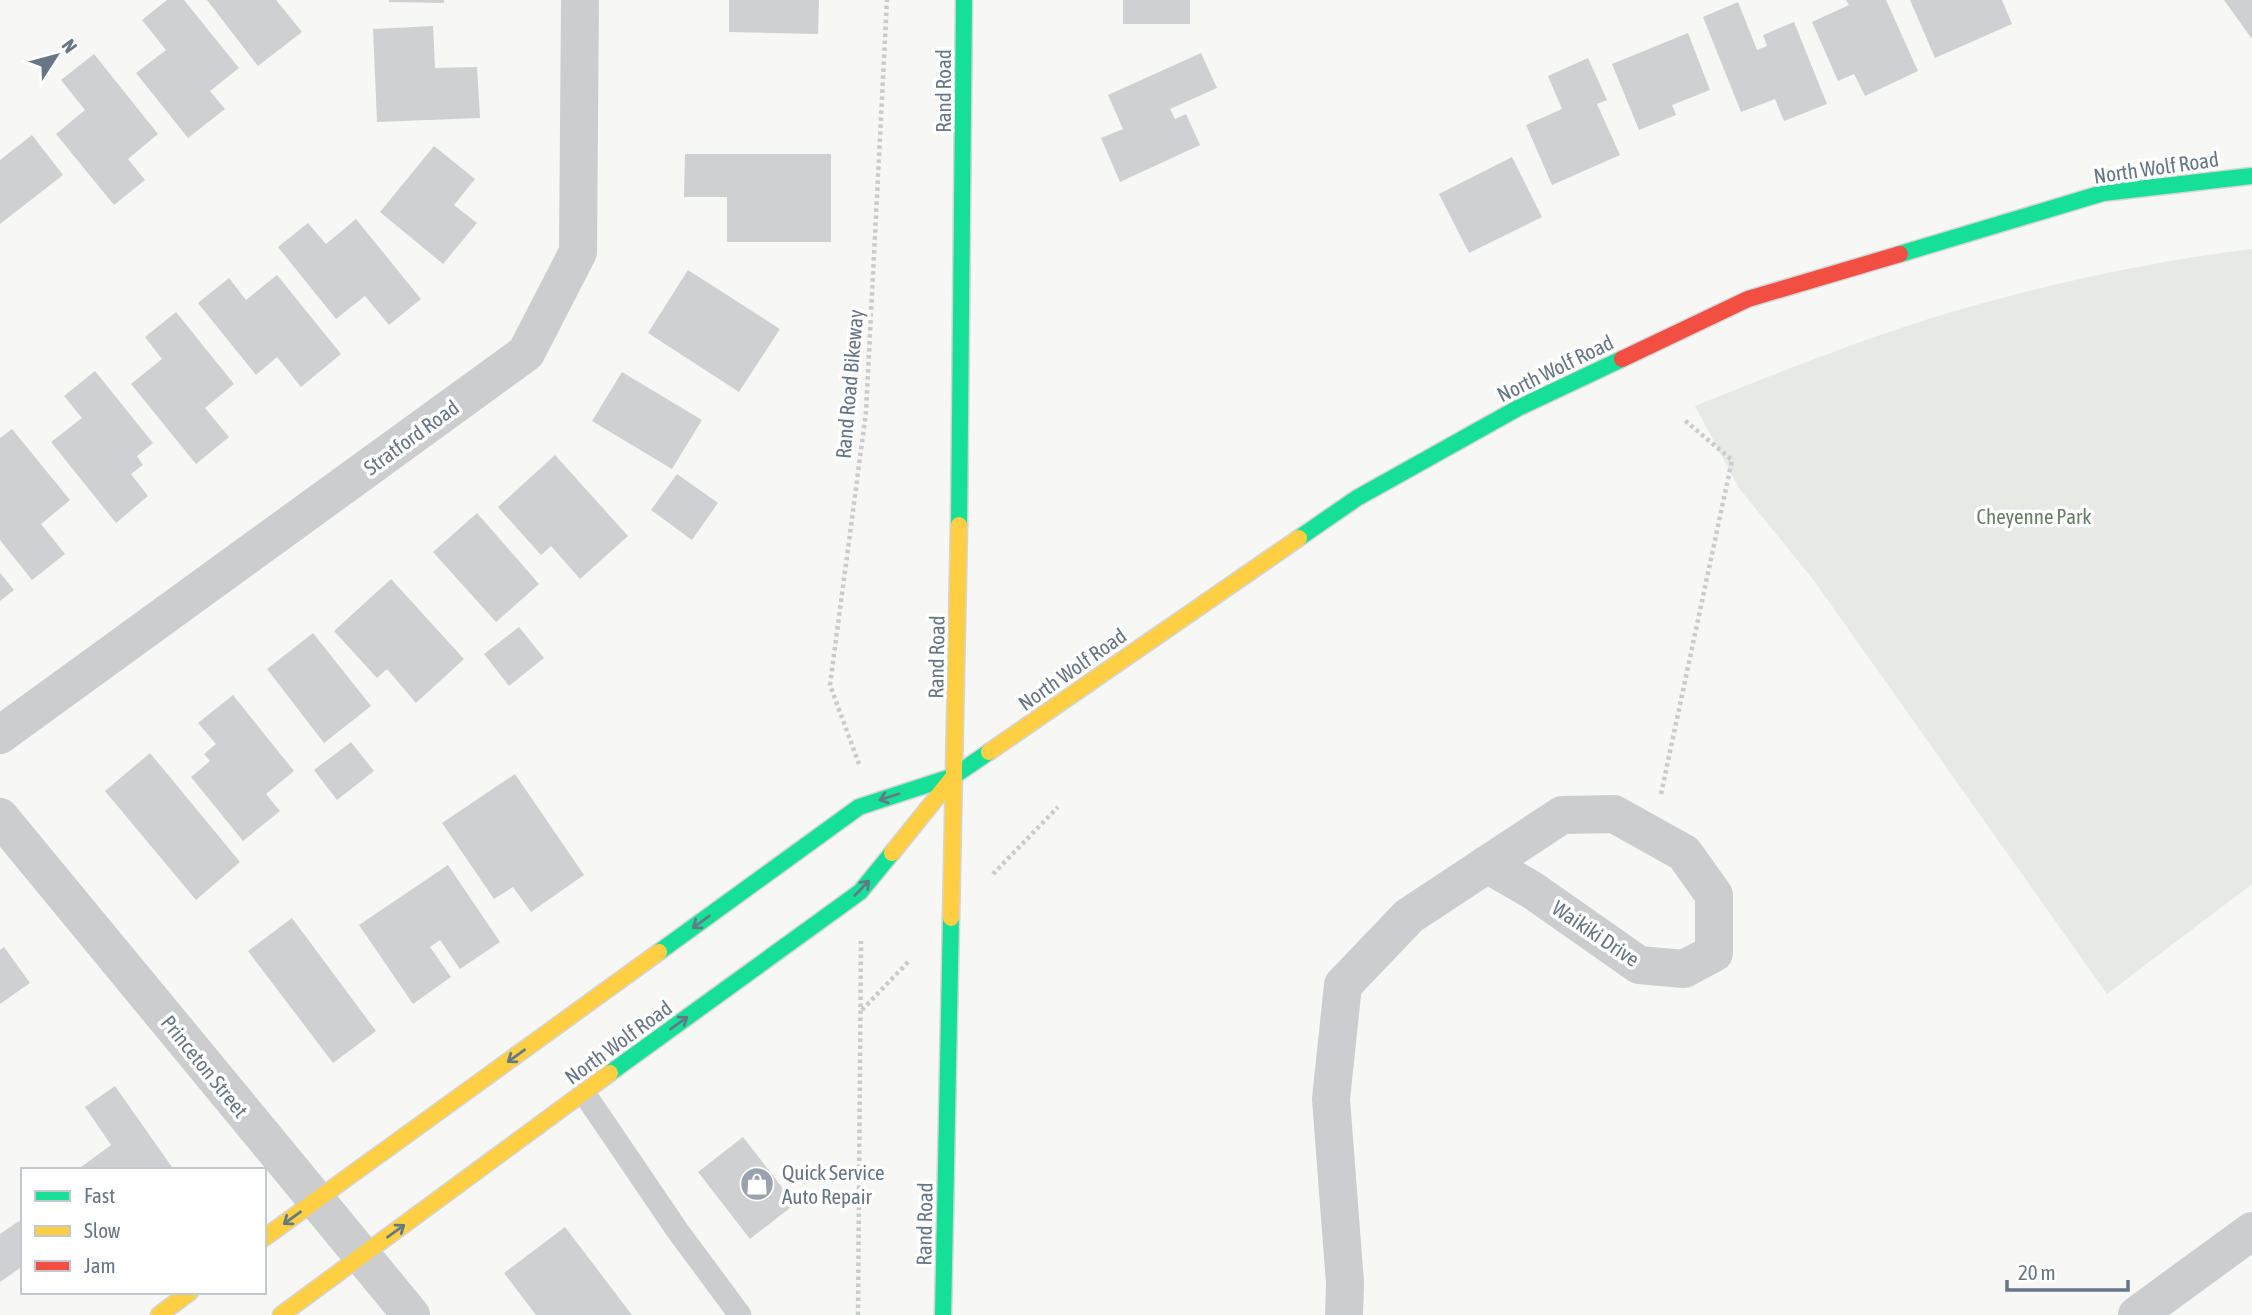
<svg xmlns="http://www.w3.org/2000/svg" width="2252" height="1315" font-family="'Asap Condensed',sans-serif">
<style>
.green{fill:#e6e9e4}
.building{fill:#cfd0d1}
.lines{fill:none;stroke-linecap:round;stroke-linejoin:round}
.fast-casing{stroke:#d4d5d6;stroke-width:19}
.slow-casing{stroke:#d4d5d6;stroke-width:19}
.jam-casing{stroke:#d4d5d6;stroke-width:19}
.path{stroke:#cacbcc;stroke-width:4.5;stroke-dasharray:3.5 3.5;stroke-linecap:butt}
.lane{stroke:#cccdcf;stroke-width:23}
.street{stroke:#cccdcf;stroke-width:38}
.fast{stroke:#16e098;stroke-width:16}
.slow{stroke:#ffcf43;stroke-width:16}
.jam{stroke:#f24e42;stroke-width:16}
.oneway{stroke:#637a86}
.labels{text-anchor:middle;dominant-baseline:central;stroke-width:7;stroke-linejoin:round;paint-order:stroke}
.street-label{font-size:21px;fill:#677585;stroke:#fff}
.park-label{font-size:21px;fill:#687c66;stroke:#fff}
.poi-label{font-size:21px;fill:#677585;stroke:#fff;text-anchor:start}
</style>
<rect width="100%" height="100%" fill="#f7f7f6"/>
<path class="green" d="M 2252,249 L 2252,884 L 2107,994 L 1815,582 L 1739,488 L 1695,406 C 1769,376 1843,347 1919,322 C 2027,288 2140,263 2252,249 Z"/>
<path class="building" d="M 167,0 L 184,0 L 239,68 L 210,91 L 225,109 L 188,138 L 136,73 L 166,50 L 142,20 Z
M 207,0 L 276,0 L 302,32 L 258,66 Z
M 389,0 L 444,0 L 444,3 L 389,2 Z
M 729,0 L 819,0 L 818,34 L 729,32 Z
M 1123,0 L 1190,0 L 1190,24 L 1123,24 Z
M 1846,0 L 1886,0 L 1918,71 L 1865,96 L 1854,74 L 1838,81 L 1812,22 L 1849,5 Z
M 1910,0 L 2002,0 L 2012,24 L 1935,58 Z
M 2224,0 L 2252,0 L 2252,39 Z
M 1738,2 L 1757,50 L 1767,46 L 1763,35 L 1794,22 L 1827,104 L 1784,121 L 1775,99 L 1741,112 L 1703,17 Z
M 433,26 L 435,68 L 477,67 L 480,118 L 377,122 L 373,29 Z
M 1688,33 L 1710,90 L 1672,105 L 1676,115 L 1639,130 L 1612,64 Z
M 1201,53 L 1217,88 L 1170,109 L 1175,119 L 1186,114 L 1200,145 L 1120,182 L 1101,138 L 1123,129 L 1108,95 Z
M 94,54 L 158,134 L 128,159 L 145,180 L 114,205 L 56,134 L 85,110 L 61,80 Z
M 1588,58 L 1607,100 L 1597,104 L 1620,155 L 1552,185 L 1526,125 L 1562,109 L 1548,76 Z
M 32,135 L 63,175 L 0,224 L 0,160 Z
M 434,146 L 475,179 L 454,205 L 477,223 L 443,264 L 380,212 Z
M 685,154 L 831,154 L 831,242 L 727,242 L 727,197 L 684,197 Z
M 1512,157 L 1542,217 L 1469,253 L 1439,194 Z
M 356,219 L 421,299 L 389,325 L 365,296 L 336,319 L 278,247 L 308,223 L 326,244 Z
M 688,270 L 780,329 L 739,392 L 648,333 Z
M 277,275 L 341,354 L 301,387 L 277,357 L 256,375 L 198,303 L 229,278 L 246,300 Z
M 176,312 L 234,384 L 205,408 L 229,437 L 196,464 L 131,384 L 162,359 L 145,337 Z
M 95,371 L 153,443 L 137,456 L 143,465 L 131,474 L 148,496 L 116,523 L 51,442 L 82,418 L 64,396 Z
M 622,372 L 702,420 L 672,469 L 592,421 Z
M 12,429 L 70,500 L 41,524 L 65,554 L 32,580 L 0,540 L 0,438 Z
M 555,455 L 628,536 L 580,579 L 551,546 L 541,555 L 498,507 Z
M 677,474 L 718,503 L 692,540 L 651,510 Z
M 477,513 L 539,584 L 496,622 L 433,552 Z
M 0,573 L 14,590 L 0,601 Z
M 391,579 L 464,659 L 416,703 L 387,669 L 377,678 L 334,631 Z
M 519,627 L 544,658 L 509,686 L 484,654 Z
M 313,633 L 371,706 L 324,743 L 267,669 Z
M 233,695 L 294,771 L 266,794 L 280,811 L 243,841 L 191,777 L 210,761 L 204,754 L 216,744 L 198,723 Z
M 351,742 L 374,771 L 337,800 L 314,770 Z
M 150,753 L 240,862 L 196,900 L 105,791 Z
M 515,774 L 584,875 L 531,912 L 513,887 L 494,899 L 442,823 Z
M 448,865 L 500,942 L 460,969 L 440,940 L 430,947 L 451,977 L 413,1004 L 359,925 Z
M 292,918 L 376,1031 L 333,1063 L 248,951 Z
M 4,947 L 30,983 L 0,1004 L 0,950 Z
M 115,1086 L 174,1170 L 77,1170 L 111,1145 L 85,1107 Z
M 743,1137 L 795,1204 L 750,1239 L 698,1172 Z
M 19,1221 L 23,1227 L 23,1266 L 0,1282 L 0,1234 Z
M 565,1227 L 632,1315 L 536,1315 L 504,1273 Z"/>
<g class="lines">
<g class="fast-casing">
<path id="fast" d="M 1900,254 L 2103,193 L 2252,176
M 959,525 L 964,0
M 1299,538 L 1357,498 L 1518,408 L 1622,359
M 659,952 L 859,807 L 954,776 L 989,752
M 610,1073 L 860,892 L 892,853
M 943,1315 L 951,918"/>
</g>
<g class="slow-casing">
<path id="slow" d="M 989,752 L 1299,538
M 892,853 L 954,776
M 951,918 L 959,525
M 264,1238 L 659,952
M 159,1315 L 190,1292
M 281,1315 L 610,1073"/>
</g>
<g class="jam-casing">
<path id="jam" d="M 1622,359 L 1748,299 L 1900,254"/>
</g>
<path class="path" d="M 859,764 L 830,685 L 866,412 L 887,0
M 1661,794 L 1732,460 L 1683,419
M 993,874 L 1058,807
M 862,1010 L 909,961
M 858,1315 L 861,941"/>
<path class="lane" d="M 584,1093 L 677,1230 L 740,1315"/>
<path class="street" d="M 0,735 L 526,353 L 578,252 L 580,0
M 0,817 L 411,1315
M 1344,1315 L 1345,1283 L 1331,1099 L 1343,985 L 1409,916 L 1562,815 L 1614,814 L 1684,853 L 1714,895 L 1714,953 L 1684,969 L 1639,965 L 1532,890 L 1487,864
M 2137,1315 L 2252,1231"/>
<use href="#fast" class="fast"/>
<use href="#slow" class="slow"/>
<use href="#jam" class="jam"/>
</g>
<defs><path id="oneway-shaft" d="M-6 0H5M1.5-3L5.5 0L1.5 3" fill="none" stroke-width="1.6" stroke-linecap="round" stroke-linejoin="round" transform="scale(1.75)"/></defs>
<g class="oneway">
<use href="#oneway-shaft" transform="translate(889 797) rotate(162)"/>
<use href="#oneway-shaft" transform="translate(862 888) rotate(-46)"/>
<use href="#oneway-shaft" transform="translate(701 922) rotate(144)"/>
<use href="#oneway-shaft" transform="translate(679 1023) rotate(-36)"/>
<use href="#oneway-shaft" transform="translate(516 1056) rotate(144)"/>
<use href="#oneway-shaft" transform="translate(292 1218) rotate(144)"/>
<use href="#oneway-shaft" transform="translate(396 1231) rotate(-36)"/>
</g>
<defs>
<g id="shop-disc" transform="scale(1.75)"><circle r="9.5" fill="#99a2ad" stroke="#fff"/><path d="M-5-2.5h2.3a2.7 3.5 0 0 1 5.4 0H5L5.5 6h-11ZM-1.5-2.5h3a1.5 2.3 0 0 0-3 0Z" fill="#fff"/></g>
</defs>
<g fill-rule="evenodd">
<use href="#shop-disc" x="757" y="1184"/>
</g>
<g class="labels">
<g class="street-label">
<text transform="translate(943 91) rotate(-90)">Rand Road</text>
<text transform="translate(2156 167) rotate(-8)">North Wolf Road</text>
<text transform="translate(1555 368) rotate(-26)">North Wolf Road</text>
<text transform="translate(849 384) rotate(-85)">Rand Road Bikeway</text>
<text transform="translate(411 437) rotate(-36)">Stratford Road</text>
<text transform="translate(936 657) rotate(-89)">Rand Road</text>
<text transform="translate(1072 669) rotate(-35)">North Wolf Road</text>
<text transform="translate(1596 933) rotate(34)">Waikiki Drive</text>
<text transform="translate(618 1042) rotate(-36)">North Wolf Road</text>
<text transform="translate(205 1066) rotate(51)">Princeton Street</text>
<text transform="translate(924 1224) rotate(-89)">Rand Road</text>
</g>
<g class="park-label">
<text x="2034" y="516">Cheyenne Park</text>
</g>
<g class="poi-label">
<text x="782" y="1172">Quick Service<tspan x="782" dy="24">Auto Repair</tspan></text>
</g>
</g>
<rect x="21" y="1168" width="245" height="126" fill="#ffffff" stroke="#c2c8ce" stroke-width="2"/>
<rect x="35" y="1191" width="35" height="10" fill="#16e098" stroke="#c2c8ce" stroke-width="2"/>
<text x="84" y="1203" font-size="21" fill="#677585">Fast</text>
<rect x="35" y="1226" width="35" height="10" fill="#ffcf43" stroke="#c2c8ce" stroke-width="2"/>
<text x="84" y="1238" font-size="21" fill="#677585">Slow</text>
<rect x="35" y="1261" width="35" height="10" fill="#f24e42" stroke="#c2c8ce" stroke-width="2"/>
<text x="84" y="1273" font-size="21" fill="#677585">Jam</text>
<g transform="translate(56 56) rotate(54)" stroke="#ffffff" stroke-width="5" paint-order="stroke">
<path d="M0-5L12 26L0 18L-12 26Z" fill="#677585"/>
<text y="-10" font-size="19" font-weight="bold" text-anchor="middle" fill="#677585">N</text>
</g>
<path d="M2007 1280v10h121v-10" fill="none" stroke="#677585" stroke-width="3.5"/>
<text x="2018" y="1280" font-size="21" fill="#677585" stroke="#ffffff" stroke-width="5" paint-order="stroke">20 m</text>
</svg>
